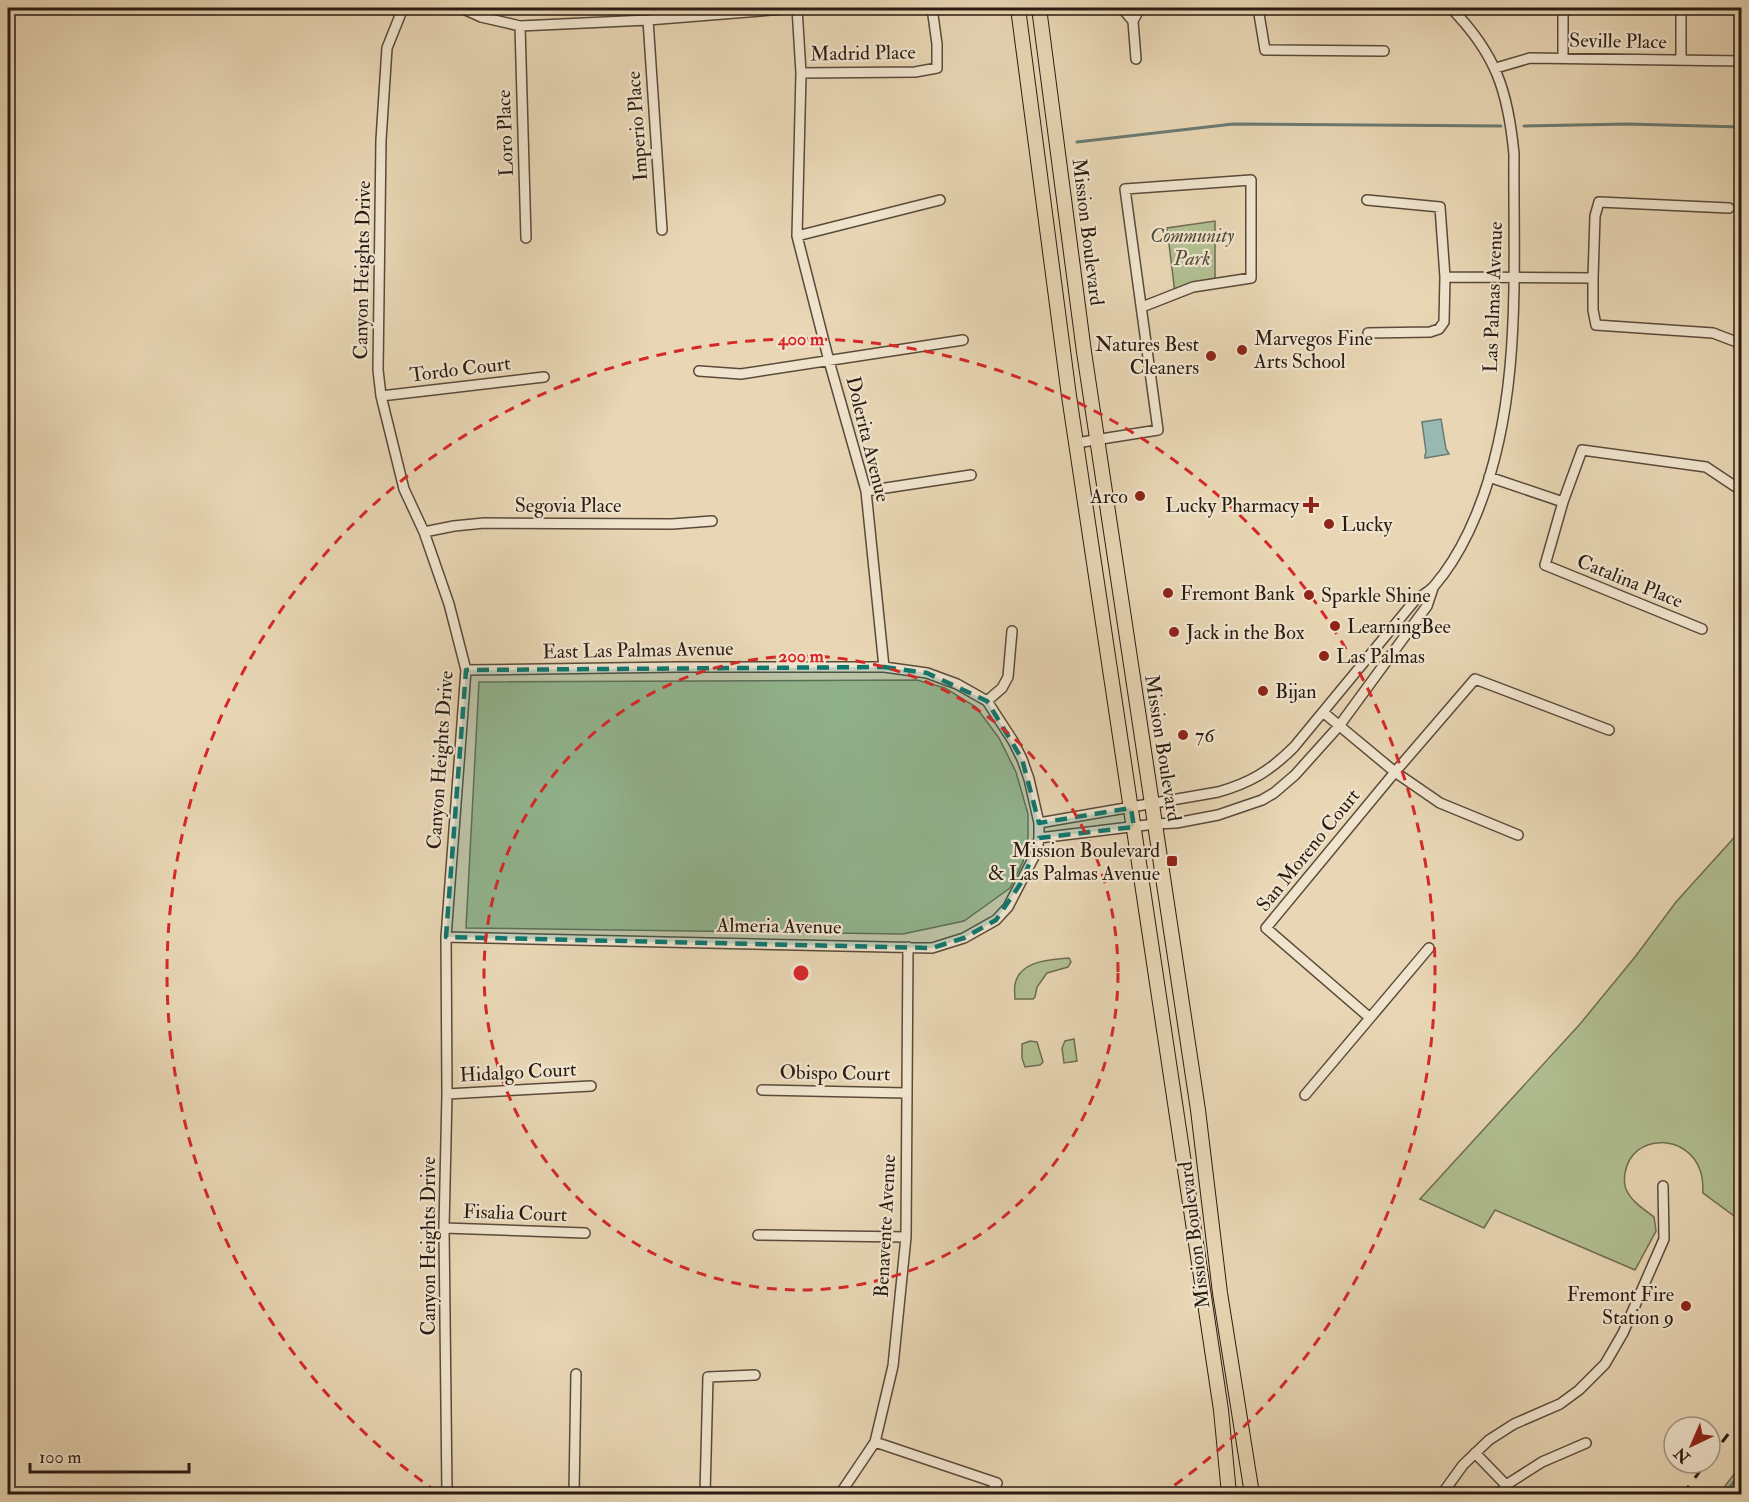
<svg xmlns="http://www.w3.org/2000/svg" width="1749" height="1502" font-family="'IM FELL Double Pica',serif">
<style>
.green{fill:#b1bf91;stroke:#6e6d52;stroke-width:1.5}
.water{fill:#97b9b1;stroke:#6b7a71;stroke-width:1.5}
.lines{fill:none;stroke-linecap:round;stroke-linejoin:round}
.stream{stroke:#6b7a71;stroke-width:3}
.minor-casing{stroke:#5a4a3a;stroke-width:12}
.primary-casing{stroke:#2a1b12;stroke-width:16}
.minor{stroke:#f0e4ce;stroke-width:9}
.primary{stroke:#e8d6b4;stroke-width:14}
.rail{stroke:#2a1b12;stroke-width:3;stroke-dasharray:10 10;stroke-linecap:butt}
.marked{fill:#0f766e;fill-opacity:0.2;stroke:#0f766e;stroke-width:4.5;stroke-dasharray:12 8;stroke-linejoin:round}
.ring{fill:none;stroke:#d62828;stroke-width:3;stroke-dasharray:10 8}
.poi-dot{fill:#8f2418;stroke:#f0e4ce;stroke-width:2}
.labels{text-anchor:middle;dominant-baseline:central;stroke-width:4.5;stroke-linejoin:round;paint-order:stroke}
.street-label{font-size:20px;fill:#2a1b12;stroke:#f0e4ce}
.park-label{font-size:20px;font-style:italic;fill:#524c38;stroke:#f0e4ce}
.poi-label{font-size:20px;fill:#2a1b12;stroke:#f0e4ce;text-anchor:start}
.centre{fill:#d62828;stroke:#f0e4ce;stroke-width:3}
.ring-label{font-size:18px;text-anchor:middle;font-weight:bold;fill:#d62828;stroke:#f0e4ce;stroke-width:4.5;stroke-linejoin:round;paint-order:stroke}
</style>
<rect width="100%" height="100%" fill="#e8d6b4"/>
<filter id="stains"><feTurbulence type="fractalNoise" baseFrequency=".00333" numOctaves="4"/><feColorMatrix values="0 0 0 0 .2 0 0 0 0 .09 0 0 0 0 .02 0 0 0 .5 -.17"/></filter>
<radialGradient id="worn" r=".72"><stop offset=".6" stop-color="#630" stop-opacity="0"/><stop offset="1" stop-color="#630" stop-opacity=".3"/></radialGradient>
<path class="green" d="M 1215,221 L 1215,283 L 1175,293 L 1167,228 Z
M 917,680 L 945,688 L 976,707 L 999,738 L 1016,772 L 1028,814 L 1028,837 L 1023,862 L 1010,888 L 964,921 L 903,934 L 466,928 L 479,682 Z
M 1741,830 L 1741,1221 L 1703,1193 C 1703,1186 1703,1177 1700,1170 C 1688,1134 1632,1132 1625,1173 C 1624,1180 1624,1186 1627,1191 C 1632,1202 1645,1210 1654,1217 L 1656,1231 L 1635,1270 L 1495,1210 L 1484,1228 L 1420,1199 L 1580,1024 L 1635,957 L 1676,902 Z
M 1069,958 L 1071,962 L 1068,967 L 1047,973 L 1037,987 L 1035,997 L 1033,999 L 1015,999 C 1015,995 1014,989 1015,984 C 1020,960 1050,960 1069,958 Z
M 1074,1039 L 1077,1061 L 1064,1063 L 1062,1048 L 1065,1041 Z
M 1030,1041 L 1037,1042 L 1043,1062 L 1040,1065 L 1025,1067 L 1022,1058 L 1022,1044 Z
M 1741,1465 L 1741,1494 L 1719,1494 Z"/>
<path class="water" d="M 1441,419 L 1446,449 L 1449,454 L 1425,458 L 1425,455 L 1426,452 L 1422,422 Z"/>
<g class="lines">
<path class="stream" d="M 1524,126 L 1627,124 L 1742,127
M 1077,142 L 1233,124 L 1501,126
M 1724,1494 L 1742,1472"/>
<g class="minor-casing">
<path id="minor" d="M 403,8 L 387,48 L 381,140 L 378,370 L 381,396 L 404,489 L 424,532 L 449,604 L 466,670 L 446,937 L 447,1094 L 444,1228 L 447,1494
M 461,8 L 481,17 L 520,26 L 648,20 L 797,8
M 797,8 L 801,73 L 797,236 L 829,361 L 866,491 L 884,667
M 1122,8 L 1133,21
M 1258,8 L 1265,50 L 1384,51
M 648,20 L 662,230
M 520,26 L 526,238
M 1563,58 L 1563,8
M 1136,59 L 1133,21 L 1140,8
M 1681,60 L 1681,8
M 1496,68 L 1530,58 L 1742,61
M 801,73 L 915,72 L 937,68 L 937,44 L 932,8
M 1367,200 L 1440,207 L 1445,277 L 1444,322 L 1439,329 L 1430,332 L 1368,333
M 797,236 L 940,200
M 1445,277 L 1593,278 L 1593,310 L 1596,325 L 1713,333 L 1742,344
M 1593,278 L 1595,216 L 1599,202 L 1729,208
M 699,371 L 741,374 L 963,340
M 381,396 L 544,377
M 1076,443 L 1158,430 L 1125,189 L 1251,180 L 1251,278 L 1193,287 L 1142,307
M 1489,477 L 1563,502
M 866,491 L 971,475
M 424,532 L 454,526 L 484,523 L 672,524 L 712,521
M 1702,629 L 1545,565 L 1563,502 L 1582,450 L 1706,467 L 1742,491
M 987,701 L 1002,688 L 1008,677 L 1012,631
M 1324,713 L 1395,772 L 1440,803 L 1518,835
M 1039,823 L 1218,792 C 1250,783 1270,771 1294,747 L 1416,599 C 1421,596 1427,593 1431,589 C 1436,585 1439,579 1443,575 C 1457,556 1467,537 1476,515 C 1523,401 1513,275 1514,154 C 1508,91 1496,54 1451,8
M 1039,838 L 1155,824 L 1176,823 L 1218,815 L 1262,800 L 1274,793 L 1295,775 L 1339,726 L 1427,606 L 1433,588
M 446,937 L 932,948 L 964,938 L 996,920 L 1008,907 L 1037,851 L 1039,838 L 1039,823 L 1029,779 L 1022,759 L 1013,741 L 987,701 L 957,684 L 927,673 L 884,667 L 678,667 L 466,670
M 1370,1018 L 1429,948
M 762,1090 L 906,1093
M 447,1094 L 591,1086
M 1305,1095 L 1370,1018 L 1266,928 L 1395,772 L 1475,679 L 1609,730
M 444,1228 L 585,1233
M 758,1235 L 906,1237
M 875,1442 L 997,1483 L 990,1494
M 1475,1453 L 1506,1485 L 1499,1494
M 1506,1485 L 1542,1462 L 1586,1443
M 574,1494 L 576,1374
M 705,1494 L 708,1377 L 755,1375
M 840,1494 L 875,1442 L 893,1366 L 906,1237 L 908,947
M 1442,1494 L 1463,1465 L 1489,1440 L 1514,1424 L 1560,1404 L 1579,1390 L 1605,1364 L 1623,1333 L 1664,1239 L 1663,1186"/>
</g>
<g class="primary-casing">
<path id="primary" d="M 1018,8 L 1069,396 L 1221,1410 L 1229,1494
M 1039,8 L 1084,352 L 1198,1110 L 1220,1293 L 1252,1494"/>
</g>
<use href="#minor" class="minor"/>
<use href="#primary" class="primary"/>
<path class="rail" d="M 1710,1458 L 1742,1416
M 1683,1494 L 1706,1463"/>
</g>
<path class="marked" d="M 884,667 L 927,673 L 987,701 L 1022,759 L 1039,823 L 1131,808 L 1134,827 L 1039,838 L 1023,880 L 996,920 L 964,938 L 932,948 L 446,937 L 466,670 Z"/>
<g class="ring">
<circle cx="801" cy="973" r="317"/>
<path d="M437 1492A634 634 0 1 1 1165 1492"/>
</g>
<g class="poi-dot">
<circle cx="1242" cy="350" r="6"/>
<circle cx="1211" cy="356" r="6"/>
<circle cx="1140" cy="496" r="6"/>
<path d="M1308 496h6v6h6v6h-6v6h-6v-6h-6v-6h6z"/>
<circle cx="1329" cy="524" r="6"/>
<circle cx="1168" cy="593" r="6"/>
<circle cx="1309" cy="595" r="6"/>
<circle cx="1335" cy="626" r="6"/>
<circle cx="1174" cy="632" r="6"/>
<circle cx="1324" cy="656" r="6"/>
<circle cx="1263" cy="691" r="6"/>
<circle cx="1183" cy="735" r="6"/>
<rect x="1166" y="855" width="12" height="12" rx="3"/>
<circle cx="1686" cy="1306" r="6"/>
</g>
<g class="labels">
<g class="street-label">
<text transform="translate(1618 41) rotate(1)">Seville Place</text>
<text transform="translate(863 53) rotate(-1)">Madrid Place</text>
<text transform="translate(637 126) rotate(-94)">Imperio Place</text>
<text transform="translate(505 133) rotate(-92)">Loro Place</text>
<text transform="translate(1088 232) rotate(83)">Mission Boulevard</text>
<text transform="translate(362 270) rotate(-89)">Canyon Heights Drive</text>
<text transform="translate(1493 297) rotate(-88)">Las Palmas Avenue</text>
<text transform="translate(460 369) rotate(-7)">Tordo Court</text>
<text transform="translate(868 439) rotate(76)">Dolerita Avenue</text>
<text x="568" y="505">Segovia Place</text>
<text transform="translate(1630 581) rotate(22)">Catalina Place</text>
<text transform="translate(638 650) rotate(-1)">East Las Palmas Avenue</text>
<text transform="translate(1163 748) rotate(81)">Mission Boulevard</text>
<text transform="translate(440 760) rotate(-86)">Canyon Heights Drive</text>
<text transform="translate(1308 850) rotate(-51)">San Moreno Court</text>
<text transform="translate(779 926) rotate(1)">Almeria Avenue</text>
<text transform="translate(518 1072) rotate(-3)">Hidalgo Court</text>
<text transform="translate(835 1073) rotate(1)">Obispo Court</text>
<text transform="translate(515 1213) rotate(2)">Fisalia Court</text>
<text transform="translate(885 1226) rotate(-87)">Benavente Avenue</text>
<text transform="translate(1194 1235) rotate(-97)">Mission Boulevard</text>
<text transform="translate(428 1246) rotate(-90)">Canyon Heights Drive</text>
</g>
<g class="park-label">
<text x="1192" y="235">Community<tspan x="1192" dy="23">Park</tspan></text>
</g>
<g class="poi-label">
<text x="1254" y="338">Marvegos Fine<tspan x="1254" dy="23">Arts School</tspan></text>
<text x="1199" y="344" text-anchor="end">Natures Best<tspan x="1199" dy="23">Cleaners</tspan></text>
<text x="1128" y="496" text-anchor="end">Arco</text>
<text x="1299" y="505" text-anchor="end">Lucky Pharmacy</text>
<text x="1341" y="524">Lucky</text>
<text x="1180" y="593">Fremont Bank</text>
<text x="1321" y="595">Sparkle Shine</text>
<text x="1347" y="626">LearningBee</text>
<text x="1186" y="632">Jack in the Box</text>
<text x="1336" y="656">Las Palmas</text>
<text x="1275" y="691">Bijan</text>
<text x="1195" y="735">76</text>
<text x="1160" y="850" text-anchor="end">Mission Boulevard<tspan x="1160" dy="23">&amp; Las Palmas Avenue</tspan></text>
<text x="1674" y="1294" text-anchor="end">Fremont Fire<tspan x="1674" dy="23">Station 9</tspan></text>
</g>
</g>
<circle cx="801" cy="973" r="9" class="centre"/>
<g class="ring-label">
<text x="801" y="345">400 m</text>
<text x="801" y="662">200 m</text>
</g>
<rect width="1749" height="1502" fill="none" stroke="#e8d6b4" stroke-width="30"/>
<rect x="9" y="9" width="1731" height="1484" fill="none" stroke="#2a1b12" stroke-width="3"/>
<rect x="15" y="15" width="1719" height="1472" fill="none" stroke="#2a1b12" stroke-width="1.5"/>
<g transform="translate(1692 1445) rotate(224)"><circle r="28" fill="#f0e4ce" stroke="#a19483" stroke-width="1.5"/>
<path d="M0-4.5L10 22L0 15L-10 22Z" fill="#8f2418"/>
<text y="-9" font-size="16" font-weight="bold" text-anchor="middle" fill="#2a1b12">N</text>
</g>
<path d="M30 1463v9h159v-9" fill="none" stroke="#2a1b12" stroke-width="3"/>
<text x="39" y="1463" font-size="18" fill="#2a1b12" stroke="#f0e4ce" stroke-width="4.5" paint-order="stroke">100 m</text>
<rect width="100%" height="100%" filter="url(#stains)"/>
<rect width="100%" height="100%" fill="url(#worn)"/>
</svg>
